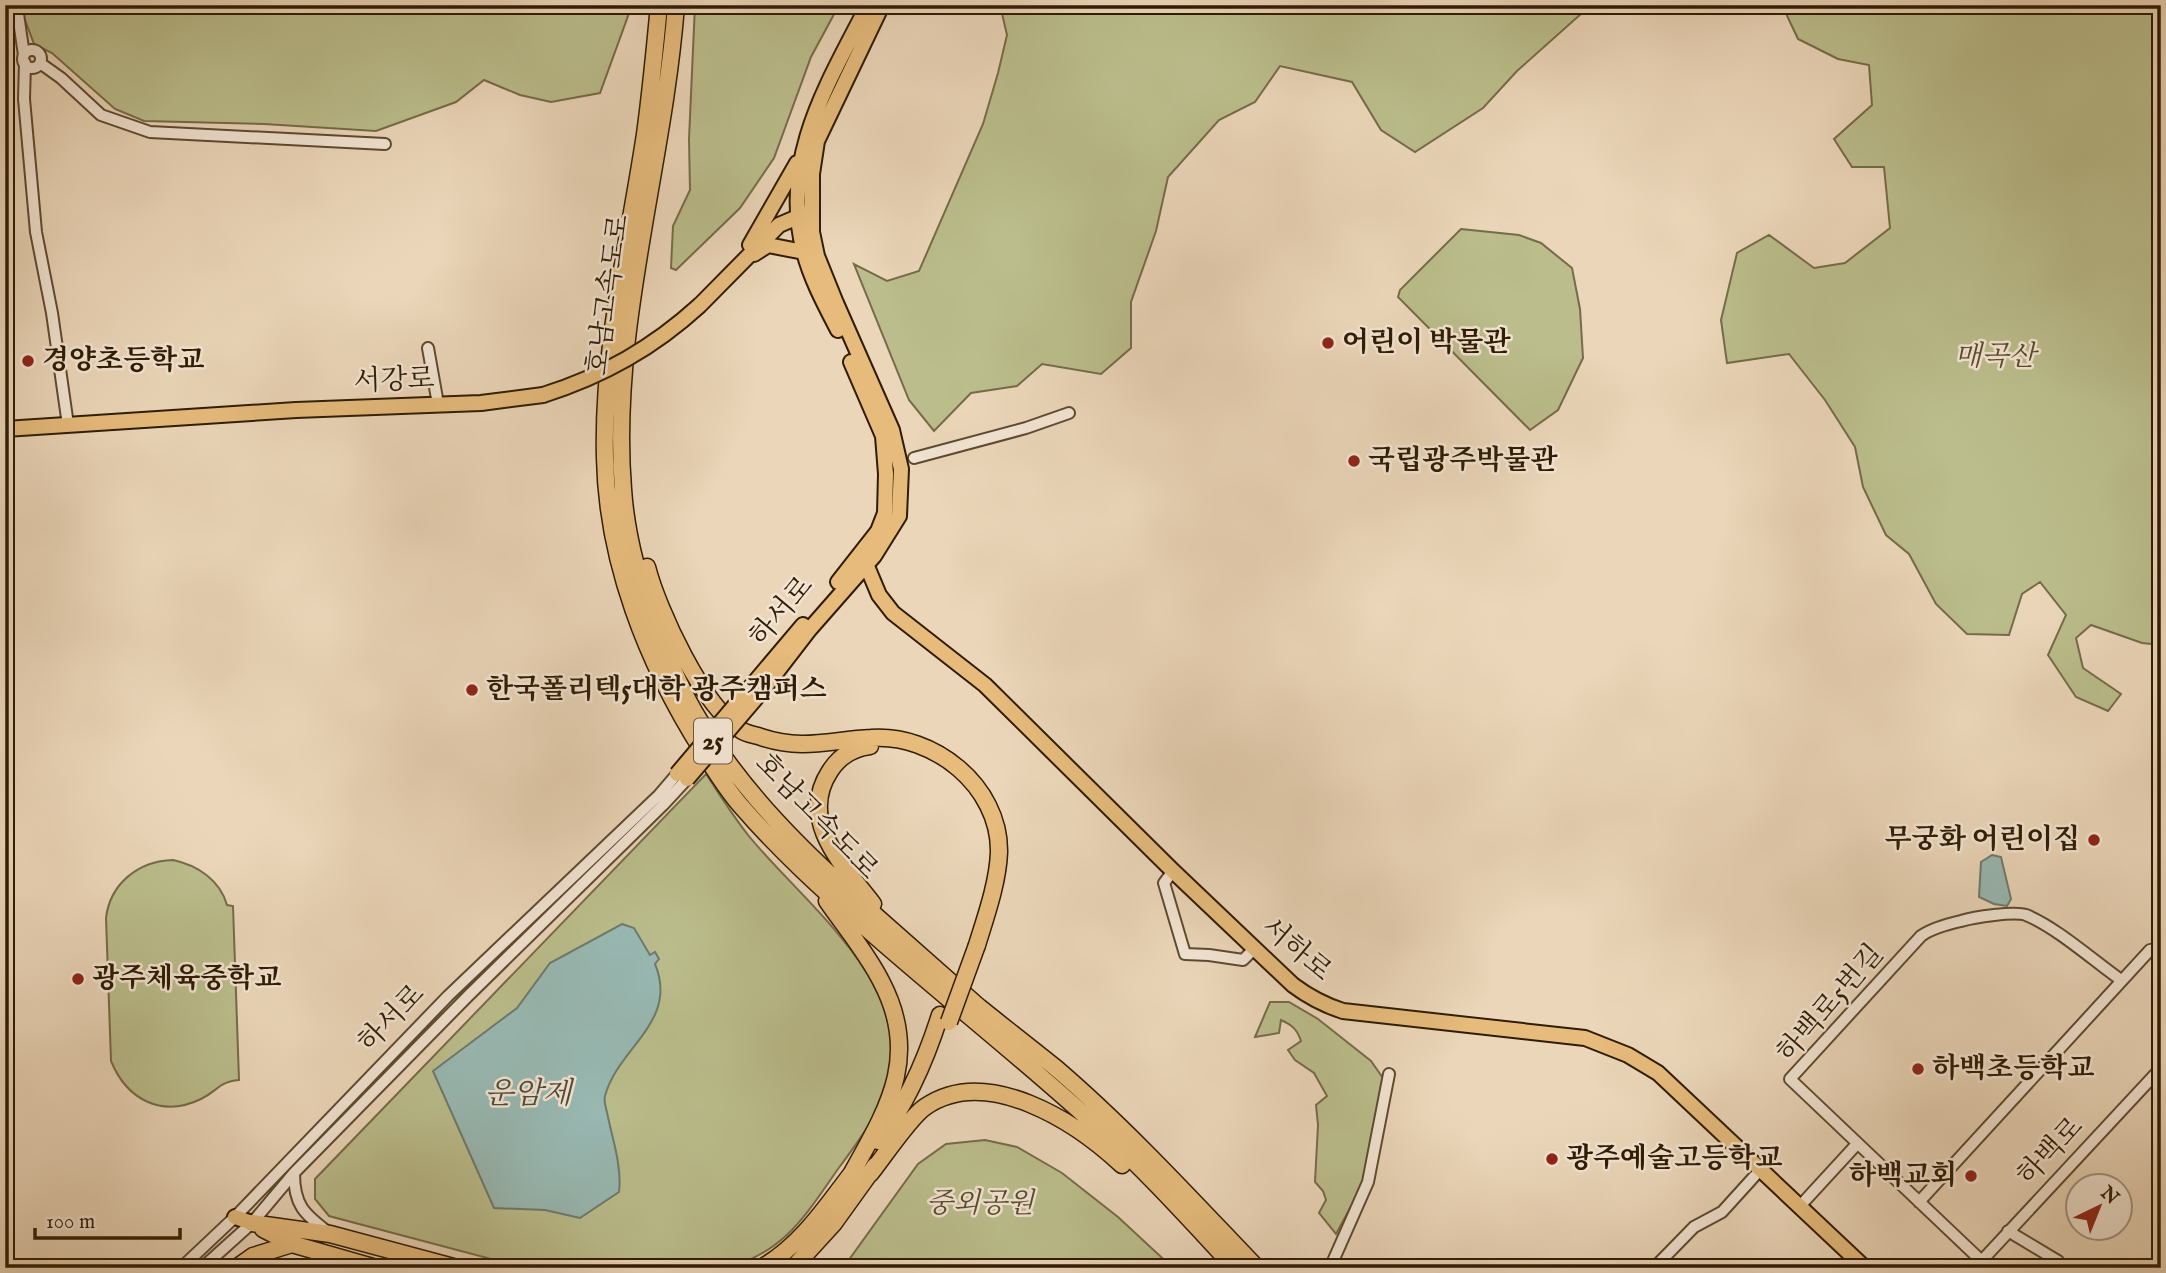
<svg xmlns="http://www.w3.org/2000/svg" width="2166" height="1273" font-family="'IM FELL English','Noto Serif KR',serif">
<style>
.green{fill:#bbbd8c;stroke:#756c48;stroke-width:2}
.water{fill:#98b9b3;stroke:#6e7a6d;stroke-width:2}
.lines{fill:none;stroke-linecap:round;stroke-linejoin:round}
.minor-casing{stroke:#5e4a31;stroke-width:14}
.major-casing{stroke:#2f1c04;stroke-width:18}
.highway-casing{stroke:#2f1c04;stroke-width:19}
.minor{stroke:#f2e4d2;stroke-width:10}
.major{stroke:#e6bb7c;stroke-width:14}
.highway{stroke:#e6bb7c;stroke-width:16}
.major-bridge-casing{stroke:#2f1c04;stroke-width:18;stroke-linecap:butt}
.highway-bridge-casing{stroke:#2f1c04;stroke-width:19;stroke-linecap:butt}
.major-bridge{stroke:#e6bb7c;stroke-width:14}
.highway-bridge{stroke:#e6bb7c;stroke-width:16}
.poi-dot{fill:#8f2418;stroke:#f2e4d2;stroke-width:2.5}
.labels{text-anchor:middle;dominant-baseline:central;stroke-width:5;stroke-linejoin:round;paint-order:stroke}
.shield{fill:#f2e4d2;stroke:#6a5842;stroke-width:2}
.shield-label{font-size:26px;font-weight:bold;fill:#2f1c04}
.street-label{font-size:28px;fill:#2f1c04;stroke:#f2e4d2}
.poi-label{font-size:28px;font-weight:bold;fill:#2f1c04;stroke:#f2e4d2;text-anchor:start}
.park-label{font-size:28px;font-style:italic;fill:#594c2d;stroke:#f2e4d2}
.water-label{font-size:30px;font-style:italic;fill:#4e4b39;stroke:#f2e4d2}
</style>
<rect width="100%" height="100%" fill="#ebd6b9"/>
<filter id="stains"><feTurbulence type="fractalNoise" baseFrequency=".00286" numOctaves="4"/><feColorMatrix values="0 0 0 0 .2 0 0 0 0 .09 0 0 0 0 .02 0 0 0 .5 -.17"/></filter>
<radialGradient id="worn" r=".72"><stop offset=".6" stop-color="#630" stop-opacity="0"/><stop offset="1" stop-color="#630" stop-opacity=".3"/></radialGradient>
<path class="green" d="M 16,5 L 632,5 L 600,93 L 551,102 L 520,95 L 484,80 L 456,102 L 376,131 L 264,124 L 144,121 L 115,109 L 52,53 L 34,44 L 21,9 Z
M 695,5 L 839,5 L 811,57 L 774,158 L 740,208 L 676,270 L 671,268 L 673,226 L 690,190 L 689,139 Z
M 1000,5 L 1591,5 L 1517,71 L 1483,108 L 1415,152 L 1381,130 L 1352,82 L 1280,66 L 1255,102 L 1219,120 L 1168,177 L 1156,231 L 1131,302 L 1131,348 L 1101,374 L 1042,364 L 1017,386 L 971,393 L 934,431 L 909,400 L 854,264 L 887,281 L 919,271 L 983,124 L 998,73 L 1007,35 Z
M 1782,5 L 2161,5 L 2161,645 L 2142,643 L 2091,625 L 2076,638 L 2083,668 L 2121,694 L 2108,711 L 2076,697 L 2048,655 L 2066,615 L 2040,582 L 2022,594 L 2009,635 L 1967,634 L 1936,604 L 1909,554 L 1886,535 L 1863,487 L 1855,447 L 1825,400 L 1789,354 L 1727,363 L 1721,320 L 1737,253 L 1769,235 L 1814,268 L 1845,263 L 1890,228 L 1884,167 L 1852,167 L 1834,139 L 1872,105 L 1869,65 L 1838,59 L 1798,39 Z
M 1461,229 L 1519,235 L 1541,243 L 1572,268 L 1580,309 L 1583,358 L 1558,410 L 1530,430 L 1398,297 L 1400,290 Z
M 706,774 C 720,795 733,816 748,835 C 802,902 910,979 890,1078 C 884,1107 856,1145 838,1169 C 805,1216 785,1252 726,1268 L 525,1268 L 329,1216 L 315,1199 L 315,1179 Z
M 173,860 C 197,865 220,880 227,905 L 233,906 L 239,1080 C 218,1082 218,1091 201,1099 C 162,1118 127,1100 111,1061 L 106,918 C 110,884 138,861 173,860 Z
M 1270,1002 L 1289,1002 L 1318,1019 L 1371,1061 L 1385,1081 L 1371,1137 L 1365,1181 L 1336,1234 L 1319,1213 L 1326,1200 L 1323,1191 L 1315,1182 L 1318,1125 L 1316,1105 L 1327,1096 L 1314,1073 L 1295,1060 L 1288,1050 L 1301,1041 C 1297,1029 1292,1025 1281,1020 L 1279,1033 L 1255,1037 Z
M 985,1140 L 1017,1147 L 1062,1173 L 1118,1217 L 1173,1268 L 843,1268 L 918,1164 L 946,1144 Z"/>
<path class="water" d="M 1992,855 L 2001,857 L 2011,899 L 2007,906 L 1994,904 L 1979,897 L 1981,862 Z
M 622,924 L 634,928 L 650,955 L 655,952 L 659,959 L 655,964 C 679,1022 618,1047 605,1096 C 603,1102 607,1110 608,1117 C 613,1141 622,1167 619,1192 L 580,1218 L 545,1210 L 494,1208 L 433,1071 L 517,1008 L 550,963 Z"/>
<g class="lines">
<g class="minor-casing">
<path id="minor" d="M 9,5 L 18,14 L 24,55
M23 59a9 9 0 1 1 18 0a9 9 0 1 1-18 0Z
M 25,63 L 24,99 L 36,232 L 52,313 L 68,425
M 40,63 L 61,78 L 101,115 L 150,132 L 385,144
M 428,348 L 438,404
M 914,458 L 1026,428 L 1069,413
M 1173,871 L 1164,883 L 1185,954 L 1209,955 L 1243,960 L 1255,948
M 294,1173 C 294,1205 304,1214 328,1232
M 1919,1202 L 2150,950 L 2155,949 L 2161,953
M 1800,1206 L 1857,1144
M 2008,1231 L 2058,1261 L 2063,1268
M 181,1268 L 235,1217 L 448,996 L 659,795 L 677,774
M 202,1268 L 252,1223 L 294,1173 L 468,996 L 663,805 L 687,779
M 1330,1268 L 1368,1182 L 1389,1074
M 1654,1268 L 1694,1227 L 1722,1212 L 1761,1169
M 1975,1268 L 2161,1068
M 1989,1268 L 1790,1079 L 1921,936 C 1932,928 1948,924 1961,921 C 1974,917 2015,911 2026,915 C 2056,927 2094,961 2121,980"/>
</g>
<g class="major-casing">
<path id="major" d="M 750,245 L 797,163
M 754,254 L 768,245 L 804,252
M 700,305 L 779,225 L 807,213
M 838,330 C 825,305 811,279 804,252 C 780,158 827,85 868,5
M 5,429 L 296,410 L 481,403 L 543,395
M 864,550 L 866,564 L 879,595 L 893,613 L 985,685 L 1173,871 L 1293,985 C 1309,997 1324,1005 1343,1011 L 1585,1038 L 1628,1055 L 1658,1073 L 1865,1268
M 838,582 L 878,531 L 885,513 L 886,474 L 883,436 L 851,362
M 754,683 L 803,625
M 762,691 L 809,630 L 874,556 L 899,516 L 901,469 L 892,430 L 836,303 L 817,256 L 812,232 L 812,174 L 817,141 L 882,5
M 235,1217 L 252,1223"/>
</g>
<g class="highway-casing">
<path id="highway" d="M 659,5 C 655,48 651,91 645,134 C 629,241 602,348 605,458 C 607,562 647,663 702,750 C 714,769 726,789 741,806 C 779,850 822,889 866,928 C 944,997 1026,1061 1102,1131 C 1149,1174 1192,1222 1235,1268
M 676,5 C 664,166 610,328 623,489 C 626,535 638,579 654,622 C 666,653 678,684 695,713 C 742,793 807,856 876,916 C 911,947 945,977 979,1007 C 1005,1028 1031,1048 1057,1069 C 1128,1130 1192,1200 1257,1268
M 647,567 C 658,610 703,707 741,730 C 746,734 755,735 761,737 C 803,751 830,740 871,738 C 933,733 1000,786 999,852 C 998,882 986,916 977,945
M 870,746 C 853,748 839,757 830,771 C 797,821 844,866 873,904
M 827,901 C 845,927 867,953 881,981 C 922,1058 886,1111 849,1178
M 878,1141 C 907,1104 926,1059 940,1015
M 870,1174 C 883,1158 910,1117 925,1107 C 987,1064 1076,1122 1122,1165
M 252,1223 L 330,1234 L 457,1268
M 263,1229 L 292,1244 L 376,1268
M 236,1268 L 253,1256 L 292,1244
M 761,1268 C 802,1245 827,1205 855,1169
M 793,1268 L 834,1223 L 875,1166"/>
</g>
<use href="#minor" class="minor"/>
<use href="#major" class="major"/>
<use href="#highway" class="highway"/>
<g class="major-bridge-casing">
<path id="major-bridge" d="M 543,395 C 603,376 653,348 700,305
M 677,774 L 754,683
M 687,779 L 762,691"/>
</g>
<g class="highway-bridge-casing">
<path id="highway-bridge" d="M 949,1022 L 977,945"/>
</g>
<use href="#major-bridge" class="major-bridge"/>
<use href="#highway-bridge" class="highway-bridge"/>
</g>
<g class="poi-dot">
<circle cx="1328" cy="343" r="7"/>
<circle cx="28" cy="361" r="7"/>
<circle cx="1354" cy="461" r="7"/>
<circle cx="472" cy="690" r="7"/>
<circle cx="2094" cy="840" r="7"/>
<circle cx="78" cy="979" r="7"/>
<circle cx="1918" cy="1069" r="7"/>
<circle cx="1552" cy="1159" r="7"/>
<circle cx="1971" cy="1176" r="7"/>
</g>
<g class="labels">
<rect class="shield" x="694" y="718.5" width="38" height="45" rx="5"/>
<g class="shield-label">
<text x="713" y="741">25</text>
</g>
<g class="street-label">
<text transform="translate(609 295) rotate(-82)">호남고속도로</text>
<text transform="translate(394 381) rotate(-2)">서강로</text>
<text transform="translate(782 612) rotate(-50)">하서로</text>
<text transform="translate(816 817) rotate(46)">호남고속도로</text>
<text transform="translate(1296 950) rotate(40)">서하로</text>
<text transform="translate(1831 1004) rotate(-49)">하백로5번길</text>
<text transform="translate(392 1019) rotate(-46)">하서로</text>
<text transform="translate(2051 1152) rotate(-47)">하백로</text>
</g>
<g class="poi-label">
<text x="1342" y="343">어린이 박물관</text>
<text x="42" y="361">경양초등학교</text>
<text x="1368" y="461">국립광주박물관</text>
<text x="486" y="690">한국폴리텍5대학 광주캠퍼스</text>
<text x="2080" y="840" text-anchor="end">무궁화 어린이집</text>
<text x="92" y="979">광주체육중학교</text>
<text x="1932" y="1069">하백초등학교</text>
<text x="1566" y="1159">광주예술고등학교</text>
<text x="1957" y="1176" text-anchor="end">하백교회</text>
</g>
<g class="park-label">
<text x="1995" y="357">매곡산</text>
<text x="980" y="1204">중외공원</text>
</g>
<g class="water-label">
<text x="528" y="1095">운암제</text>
</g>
</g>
<rect width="2166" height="1273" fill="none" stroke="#ebd6b9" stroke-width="28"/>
<rect x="7" y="7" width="2152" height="1259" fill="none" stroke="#2f1c04" stroke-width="3.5"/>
<rect x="14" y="14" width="2138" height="1245" fill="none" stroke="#2f1c04" stroke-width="2"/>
<g transform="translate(2099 1207) rotate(43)"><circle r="33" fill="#f2e4d2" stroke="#a49480" stroke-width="2"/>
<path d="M0-5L12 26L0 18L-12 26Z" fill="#8f2418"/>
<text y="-10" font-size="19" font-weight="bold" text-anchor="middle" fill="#2f1c04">N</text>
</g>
<path d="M35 1228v10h145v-10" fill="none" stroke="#2f1c04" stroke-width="3.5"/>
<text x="46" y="1228" font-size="21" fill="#2f1c04" stroke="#f2e4d2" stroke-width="5" paint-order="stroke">100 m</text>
<rect width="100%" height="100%" filter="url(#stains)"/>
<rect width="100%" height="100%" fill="url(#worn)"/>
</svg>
